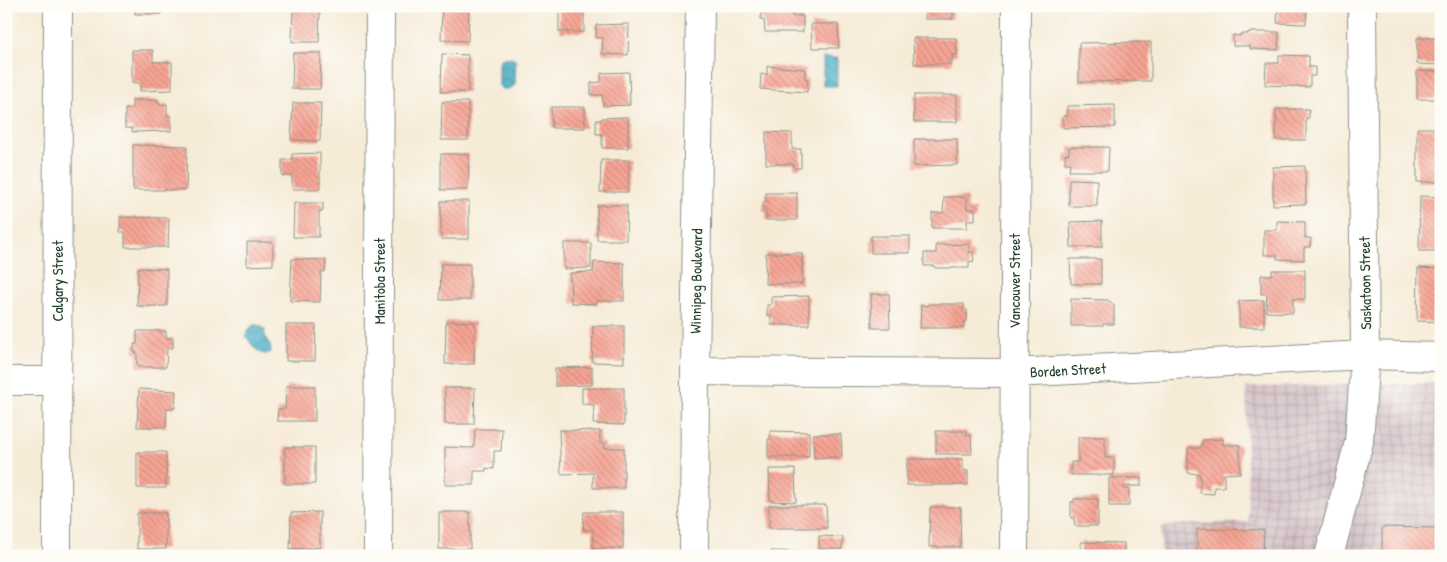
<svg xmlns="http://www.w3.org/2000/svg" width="1447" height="562" font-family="'Patrick Hand',sans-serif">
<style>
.industrial{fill:url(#industrial-grid)}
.water{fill:url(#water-waves);stroke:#31737c}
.building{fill:url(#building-back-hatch)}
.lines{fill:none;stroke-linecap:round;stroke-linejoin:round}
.minor-casing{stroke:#8a9486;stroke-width:30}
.minor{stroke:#fff;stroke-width:28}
.labels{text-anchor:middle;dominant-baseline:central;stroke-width:4;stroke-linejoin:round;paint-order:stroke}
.street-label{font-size:15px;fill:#1f3d34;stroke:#fdfcf7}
</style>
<defs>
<pattern id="industrial-grid" width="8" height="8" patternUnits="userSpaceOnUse" patternTransform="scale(1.25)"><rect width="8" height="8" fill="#d2bec4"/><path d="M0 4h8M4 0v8" fill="none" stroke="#aa9ca0"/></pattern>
<pattern id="water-waves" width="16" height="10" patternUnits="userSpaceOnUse" patternTransform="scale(1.25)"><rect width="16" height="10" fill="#43a9c3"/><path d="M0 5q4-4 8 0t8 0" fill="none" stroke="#378b9f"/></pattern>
<pattern id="building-back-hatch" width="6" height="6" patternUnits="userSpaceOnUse" patternTransform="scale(1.25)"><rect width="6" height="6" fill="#f8a494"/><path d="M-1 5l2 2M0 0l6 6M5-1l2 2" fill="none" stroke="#c8877a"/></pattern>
</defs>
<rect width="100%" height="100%" fill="#fdfcf7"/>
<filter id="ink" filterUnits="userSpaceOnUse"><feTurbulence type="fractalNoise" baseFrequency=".02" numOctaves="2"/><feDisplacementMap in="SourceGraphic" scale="10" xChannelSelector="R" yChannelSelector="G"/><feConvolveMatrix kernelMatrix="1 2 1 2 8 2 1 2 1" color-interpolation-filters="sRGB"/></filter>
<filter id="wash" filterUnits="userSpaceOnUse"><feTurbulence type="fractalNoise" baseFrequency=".0096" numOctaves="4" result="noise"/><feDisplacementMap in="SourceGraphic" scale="20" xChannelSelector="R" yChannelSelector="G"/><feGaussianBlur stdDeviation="1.12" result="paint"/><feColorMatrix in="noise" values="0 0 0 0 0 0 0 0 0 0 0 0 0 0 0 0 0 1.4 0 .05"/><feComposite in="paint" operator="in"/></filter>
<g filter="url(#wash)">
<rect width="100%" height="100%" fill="#f6ebd7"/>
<path class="industrial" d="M 1441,383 L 1441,556 L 1161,556 L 1161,527 L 1183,524 L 1248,522 L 1246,387 Z"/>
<path class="water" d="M 512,57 L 516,61 L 515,85 C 511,90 503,91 499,86 L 499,61 L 503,58 Z
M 823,58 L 837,58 L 837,86 L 823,86 Z
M 253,325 C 257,325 259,325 262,327 C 267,331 264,330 265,335 C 267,343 271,342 271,352 C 260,359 252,345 246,336 L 247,331 Z"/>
<g id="blocks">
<path class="building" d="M 129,6 L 167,6 L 167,9 L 161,9 L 161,14 L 135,14 L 135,9 L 129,9 Z
M 293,6 L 320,6 L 319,42 L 292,42 Z
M 442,6 L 469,6 L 468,41 L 441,40 Z
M 559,6 L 584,6 L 584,32 L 559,32 Z
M 765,6 L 791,6 L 792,16 L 803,16 L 803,32 L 765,32 L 764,20 L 761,20 L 761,13 L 765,12 Z
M 925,6 L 953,6 L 953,19 L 925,19 Z
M 1074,6 L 1111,6 L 1111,9 L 1074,8 Z
M 1278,6 L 1307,6 L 1306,24 L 1277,23 Z
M 629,24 L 628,55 L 602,54 L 603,38 L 596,37 L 596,25 Z
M 811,24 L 838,24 L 839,48 L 812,48 Z
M 1248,32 L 1279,32 L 1278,50 L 1250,49 L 1250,46 L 1233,46 L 1233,35 L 1240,36 L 1240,34 L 1248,34 Z
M 913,38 L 956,38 L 957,55 L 952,55 L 952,64 L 914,64 Z
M 1417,38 L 1441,38 L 1441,65 L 1417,64 Z
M 1151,42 L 1151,81 L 1079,82 L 1079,43 Z
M 132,50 L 153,50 L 153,62 L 172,62 L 172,90 L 140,91 L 140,83 L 132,83 Z
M 293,53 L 321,53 L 320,89 L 292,89 Z
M 442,54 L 468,55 L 468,92 L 441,92 Z
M 1279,55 L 1309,56 L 1309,67 L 1315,67 L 1315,76 L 1310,76 L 1310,87 L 1265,85 L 1266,63 L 1279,63 Z
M 767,66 L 805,69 L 805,79 L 808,79 L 807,92 L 760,89 L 761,74 L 767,75 Z
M 1417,71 L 1441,71 L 1441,99 L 1417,99 Z
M 629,72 L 630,105 L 603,106 L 602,95 L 591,95 L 591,83 L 601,82 L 601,73 Z
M 914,95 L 957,95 L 957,122 L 914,122 Z
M 132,100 L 159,100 L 159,105 L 167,104 L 167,116 L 171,116 L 171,131 L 132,132 L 132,128 L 125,128 L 125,109 L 132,109 Z
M 442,102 L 468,102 L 468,140 L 441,140 Z
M 293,103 L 321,103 L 320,141 L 291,140 Z
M 1115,105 L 1115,127 L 1063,128 L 1063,116 L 1067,116 L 1067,106 Z
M 551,107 L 585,107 L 585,128 L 552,128 Z
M 1276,109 L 1309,109 L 1309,118 L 1306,118 L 1306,140 L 1276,140 Z
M 6,114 L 11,114 L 11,130 L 6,130 Z
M 628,117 L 628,148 L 602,148 L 602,134 L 596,134 L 596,120 L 601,120 L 602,118 Z
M 1417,128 L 1441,128 L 1441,182 L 1417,182 Z
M 766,132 L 792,133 L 792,149 L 801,149 L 801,168 L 794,168 L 793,164 L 766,164 Z
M 914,139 L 957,139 L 957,165 L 914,166 Z
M 133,145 L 187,146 L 186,190 L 133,190 Z
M 1069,147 L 1109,147 L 1108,171 L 1069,171 L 1070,163 L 1065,163 L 1065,154 L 1069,154 Z
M 320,153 L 320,189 L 292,189 L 292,176 L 282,176 L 282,160 L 292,160 L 292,154 Z
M 441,154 L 469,154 L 468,190 L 441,190 Z
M 601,160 L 629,160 L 628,192 L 600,192 Z
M 1305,166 L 1306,204 L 1273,205 L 1273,167 Z
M 1069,179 L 1097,180 L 1097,206 L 1069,206 Z
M 766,193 L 797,193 L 797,220 L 766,220 L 766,211 L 763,211 L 763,202 L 766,202 Z
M 1420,196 L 1441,197 L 1441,251 L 1419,251 Z
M 944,197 L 967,197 L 967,209 L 975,209 L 975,220 L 967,220 L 967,228 L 932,228 L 932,213 L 943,213 Z
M 441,201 L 469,201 L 469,239 L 441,239 Z
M 294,203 L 323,203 L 323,211 L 319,211 L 319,237 L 293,237 Z
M 597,205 L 627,205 L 626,240 L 597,240 Z
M 120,217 L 169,218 L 168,247 L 125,247 L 125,232 L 120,232 Z
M 1102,221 L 1102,247 L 1071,247 L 1070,222 Z
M 1277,221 L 1305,222 L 1305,238 L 1311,238 L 1310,247 L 1304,247 L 1304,260 L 1277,259 L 1277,255 L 1264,255 L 1264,230 L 1277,230 Z
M 871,236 L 910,236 L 910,253 L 871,253 Z
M 247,242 L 273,242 L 273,265 L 247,266 Z
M 564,243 L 591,243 L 591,268 L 564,269 Z
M 969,244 L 969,252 L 973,252 L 974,262 L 969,261 L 969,268 L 935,268 L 934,266 L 924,266 L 924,253 L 936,253 L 936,245 Z
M 766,253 L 802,253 L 802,284 L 765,284 Z
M 292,259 L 326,260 L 325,272 L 321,272 L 320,302 L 290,301 Z
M 1070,259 L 1101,259 L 1101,284 L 1071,284 Z
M 594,262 L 624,263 L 624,301 L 597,301 L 597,304 L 571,303 L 570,273 L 593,272 Z
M 441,264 L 470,264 L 470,300 L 440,300 Z
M 138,268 L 167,269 L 167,306 L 137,306 Z
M 1418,268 L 1441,269 L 1441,322 L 1417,321 Z
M 1272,270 L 1305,270 L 1305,299 L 1293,299 L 1293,313 L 1266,312 L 1267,294 L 1261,294 L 1261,275 L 1272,275 Z
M 871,294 L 889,294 L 890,328 L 872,328 Z
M 809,296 L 809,325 L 771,325 L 771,316 L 767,315 L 767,305 L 771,305 L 771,297 Z
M 1071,299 L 1108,300 L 1114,305 L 1114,324 L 1103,324 L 1103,326 L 1071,326 Z
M 1264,300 L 1264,327 L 1239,327 L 1239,301 Z
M 928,304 L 964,304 L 964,310 L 967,310 L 967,321 L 964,322 L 964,328 L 920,328 L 921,305 L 928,306 Z
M 446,321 L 475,322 L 474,364 L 445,364 Z
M 286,325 L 316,325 L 315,361 L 286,361 Z
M 593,326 L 624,326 L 624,363 L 592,362 Z
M 137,331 L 166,331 L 166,338 L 173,338 L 173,348 L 167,348 L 166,367 L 137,367 L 137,353 L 134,352 L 134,344 L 137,344 Z
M 592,367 L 592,385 L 555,386 L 555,368 Z
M 286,386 L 315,386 L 315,421 L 277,421 L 278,409 L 285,409 Z
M 445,388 L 475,388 L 474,424 L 445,424 Z
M 582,388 L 624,388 L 624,425 L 593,424 L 594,405 L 582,404 Z
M 139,389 L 176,391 L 175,408 L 167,408 L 166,427 L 137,427 Z
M 475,429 L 502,429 L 501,451 L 494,451 L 494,469 L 486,468 L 486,471 L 474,471 L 474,485 L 445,485 L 445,447 L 474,448 Z
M 559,430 L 600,431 L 600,443 L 605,443 L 605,448 L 624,448 L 624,488 L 593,488 L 593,473 L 561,474 Z
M 770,431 L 809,432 L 809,457 L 768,457 L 768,439 L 770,440 Z
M 936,431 L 967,431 L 967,435 L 971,435 L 972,454 L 936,454 Z
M 813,434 L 841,434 L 842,457 L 814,458 Z
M 1078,437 L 1105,437 L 1105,458 L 1114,458 L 1114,475 L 1071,475 L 1071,462 L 1078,462 Z
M 1223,439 L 1223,445 L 1240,445 L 1240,473 L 1224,474 L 1224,487 L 1214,487 L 1214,494 L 1200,493 L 1200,474 L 1188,473 L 1188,448 L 1200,448 L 1203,440 Z
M 285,447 L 315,447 L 315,484 L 285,484 Z
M 137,452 L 166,452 L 166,488 L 137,488 Z
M 907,459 L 963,459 L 963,470 L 968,471 L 968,485 L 907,485 Z
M 769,469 L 795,469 L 796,502 L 770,501 Z
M 1109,478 L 1141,478 L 1141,486 L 1124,486 L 1124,489 L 1129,489 L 1129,506 L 1109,506 Z
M 1074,499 L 1098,499 L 1098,526 L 1075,526 L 1074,518 L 1071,518 L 1071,502 L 1074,502 Z
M 769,505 L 826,505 L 827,528 L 769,528 Z
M 930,507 L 961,507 L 960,547 L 929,547 Z
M 320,512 L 320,548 L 290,549 L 291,513 Z
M 439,512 L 470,512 L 470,549 L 439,549 Z
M 584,512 L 623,512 L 623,548 L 593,548 L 593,530 L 583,530 Z
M 137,513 L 166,513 L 166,549 L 137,549 Z
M 1382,527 L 1437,528 L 1436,556 L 1382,556 Z
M 1197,529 L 1264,530 L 1263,556 L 1197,556 Z
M 819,536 L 843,537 L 842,549 L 819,549 Z
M 1081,542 L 1124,543 L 1124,556 L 1081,556 Z
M 771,551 L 814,552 L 814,556 L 771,556 Z"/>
</g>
</g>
<g filter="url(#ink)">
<use href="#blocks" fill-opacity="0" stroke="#8a9486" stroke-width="1"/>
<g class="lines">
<g class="minor-casing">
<path id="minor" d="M 695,371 L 1014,373 L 1365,355 L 1441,357
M 6,381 L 57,381
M 57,556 L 58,6
M 378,556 L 380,6
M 694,556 L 695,371 L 700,6
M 1014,556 L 1016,6
M 1329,556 L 1359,442 L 1365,355 L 1362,6"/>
</g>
<use href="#minor" class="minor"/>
</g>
</g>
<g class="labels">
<g class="street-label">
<text transform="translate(57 281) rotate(-90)">Calgary Street</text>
<text transform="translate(379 281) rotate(-90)">Manitoba Street</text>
<text transform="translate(696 281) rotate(-89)">Winnipeg Boulevard</text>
<text transform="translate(1014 281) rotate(-90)">Vancouver Street</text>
<text transform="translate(1365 283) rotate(-91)">Saskatoon Street</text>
<text transform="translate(1068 370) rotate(-3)">Borden Street</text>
</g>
</g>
<rect width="1447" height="562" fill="none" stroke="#fdfcf7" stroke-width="25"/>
</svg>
